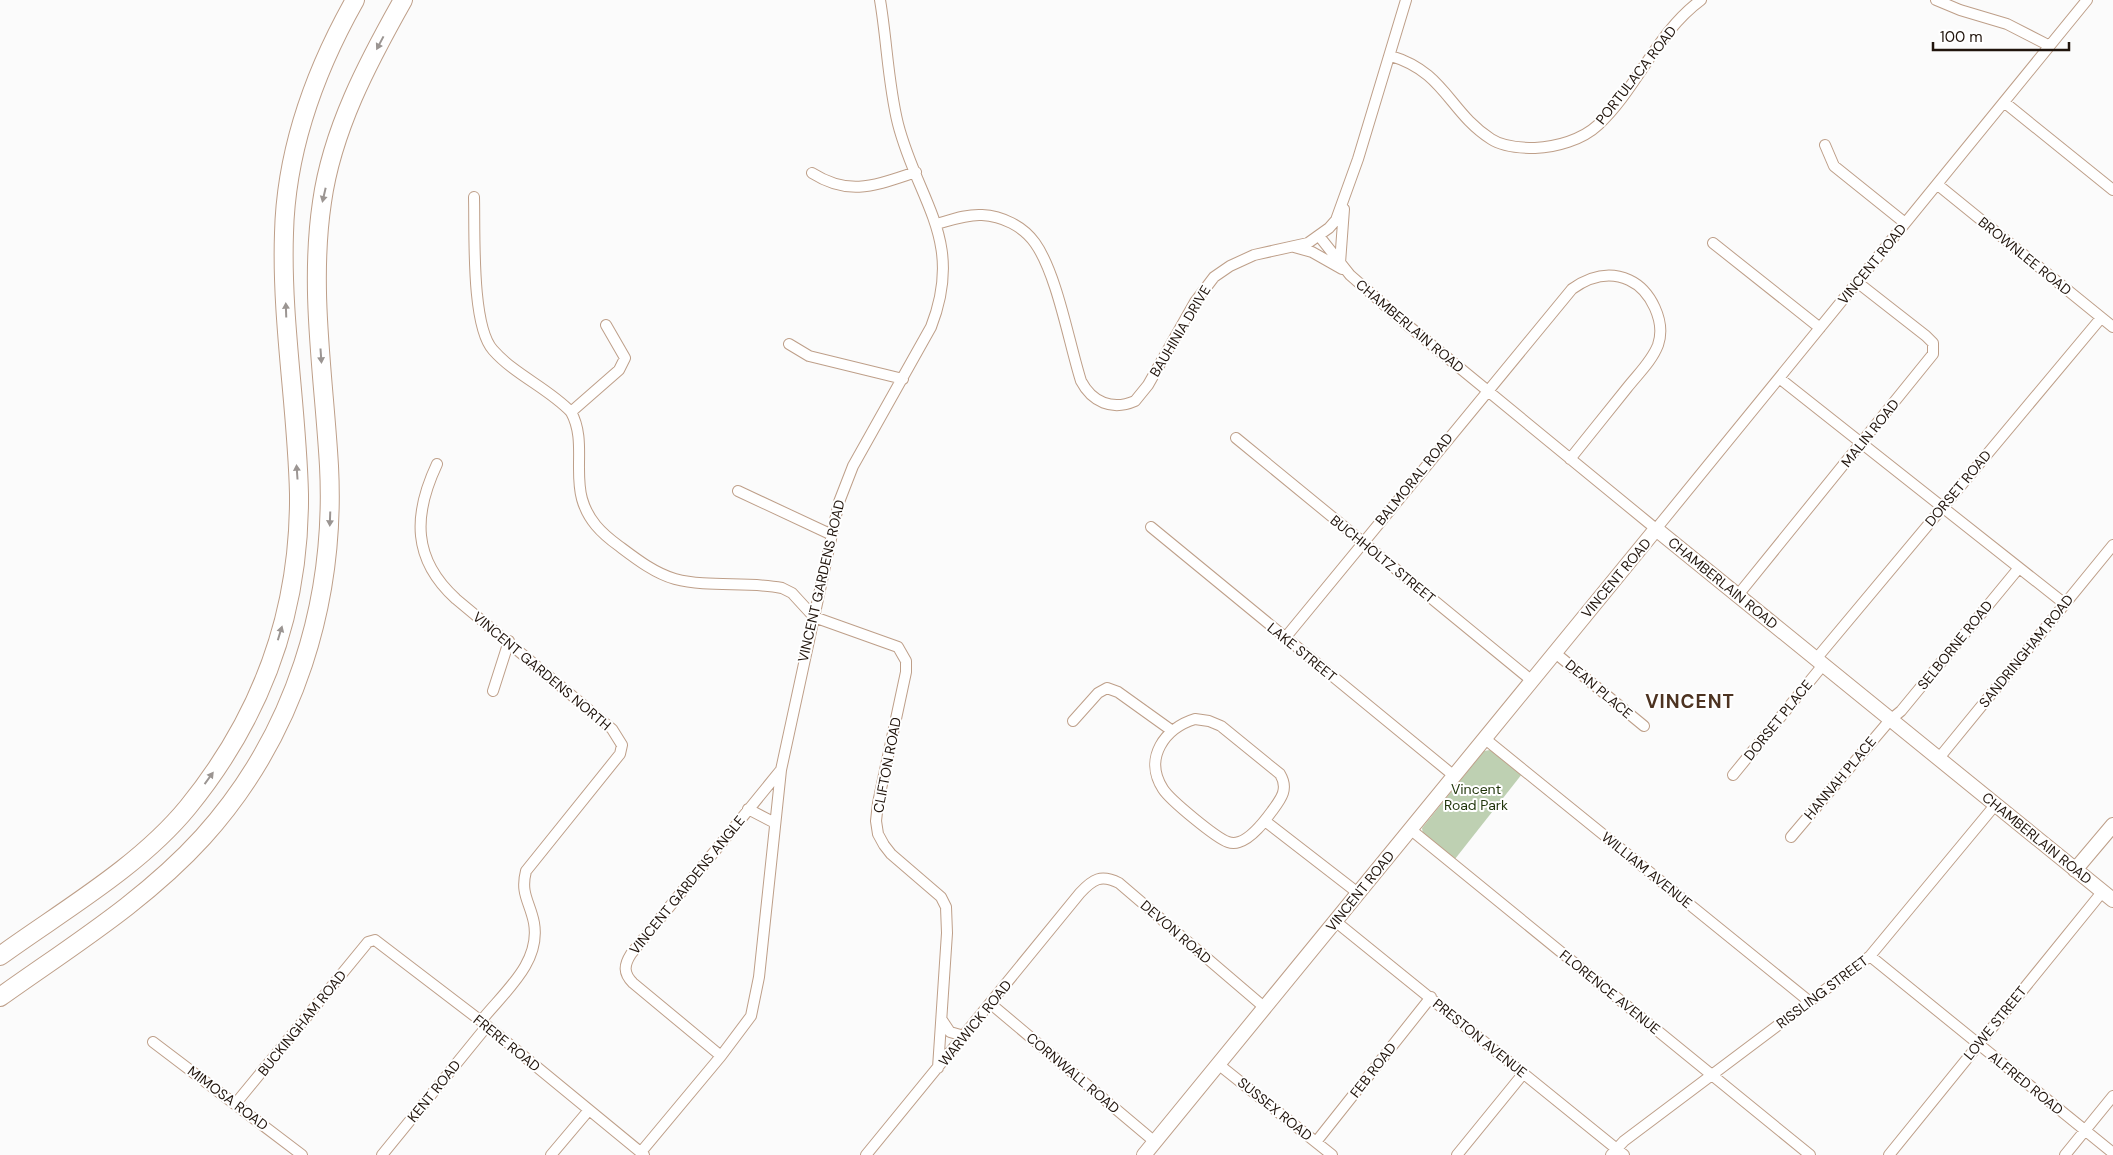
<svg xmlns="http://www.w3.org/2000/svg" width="2113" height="1155" font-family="'DM Sans',sans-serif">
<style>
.green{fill:#bed0b2}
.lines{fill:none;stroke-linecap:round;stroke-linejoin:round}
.street-casing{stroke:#be9f89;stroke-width:12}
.secondary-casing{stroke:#be9f89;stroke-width:16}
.highway-casing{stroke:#be9f89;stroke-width:20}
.street{stroke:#fff;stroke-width:10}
.secondary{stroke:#fff;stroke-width:14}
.highway{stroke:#fff;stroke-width:18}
.oneway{fill:#9b9592}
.labels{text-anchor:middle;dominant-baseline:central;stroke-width:4;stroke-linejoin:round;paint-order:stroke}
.street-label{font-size:14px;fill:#20140c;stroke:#fff}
.park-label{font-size:14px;fill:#1f3409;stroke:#fff}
.district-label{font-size:19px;font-weight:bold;letter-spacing:1px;fill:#4d3321;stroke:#fff}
</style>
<rect width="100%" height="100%" fill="#fbfbfb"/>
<path class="green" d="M 1490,750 L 1522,774 L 1455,859 L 1423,834 L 1422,828 L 1484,751 Z"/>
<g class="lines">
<g class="street-casing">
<path id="street" d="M 1936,0 L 1960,10 L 2007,24 L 2048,45
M 1391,56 C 1445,72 1449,112 1491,139 C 1503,147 1520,148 1535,148 C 1556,147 1582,140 1598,125 C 1637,89 1656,33 1701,0
M 2004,102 L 2113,190
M 1825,145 L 1834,166 L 1905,223
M 812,173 C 850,197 876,185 916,172
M 1938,185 L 2113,327
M 474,197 C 475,232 471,326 493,350 C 515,375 548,388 571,412 C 586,439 574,471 582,499 C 588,520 601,533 619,546 C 635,558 654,573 675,579 C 709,588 747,581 782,588 L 792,593 L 814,617 L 898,647 L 906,661 L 906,672 L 878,803 L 876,821 L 878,834 L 884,845 L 891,854 L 941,897 L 946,907 L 947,933 L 938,1068
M 937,224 C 951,220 967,214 982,215 C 1002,216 1023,226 1035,243 C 1057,274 1069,343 1081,381 C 1092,402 1112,411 1135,401 L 1148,385 L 1195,302 L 1214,277 L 1230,266 L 1254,255 L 1308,243 L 1329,228 L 1336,220 L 1358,159 L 1406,0
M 1319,236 L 1350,275 L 1405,323 L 1656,529 L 2087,0
M 1713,243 L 1820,328
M 1294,247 L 1312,252 L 1342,269
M 1340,263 L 1344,209
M 789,344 L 809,356 L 903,379
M 1779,378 L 2065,604
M 571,412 L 619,370 L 625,358 L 606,325
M 1236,438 L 1531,680
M 437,464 C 413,515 412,559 456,599 L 612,729 L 622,745 L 620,754 L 526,871 C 520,894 530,902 534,923 C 541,963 504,992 481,1021
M 738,491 L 830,534
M 1151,527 L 1453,775
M 1738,595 L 1933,354 L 1933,343 L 1926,336 L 1857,282
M 1285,638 L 1572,289 C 1589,277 1609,271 1629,280 C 1651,290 1666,322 1658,345 C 1652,361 1638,374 1627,388 C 1608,412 1589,435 1570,459
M 1554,652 L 1644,726
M 1816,659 L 2101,318
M 493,691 L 509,641
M 1195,719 L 1209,721 L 1221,726 L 1280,774 C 1289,789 1281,799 1272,811 C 1264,822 1252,838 1239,842 C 1236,843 1231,843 1228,842 C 1216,838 1170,800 1163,789 C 1143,758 1165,728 1195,719 Z
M 1073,721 L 1098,693 L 1107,688 L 1118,692 L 1171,730
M 1484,738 L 1810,1002
M 1939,758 L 2113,545
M 1733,775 L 1823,665
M 748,809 L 775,823
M 1265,821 L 1358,893
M 1410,829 L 1810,1155
M 1791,837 L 1890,720 L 1901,711 L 2018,569
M 1335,921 L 1624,1155
M 1870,956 L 2113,1153
M 991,1004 L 1155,1142
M 942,1020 L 950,1032 L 964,1036
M 153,1042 L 302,1155
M 721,1056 L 633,983 C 623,973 624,965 631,954 L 780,771
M 1218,1064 L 1332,1155
M 236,1103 L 368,942 L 375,940 L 481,1021 L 644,1155
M 1316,1142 L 1431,997
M 641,1152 L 721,1056 L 751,1016 L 759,977 L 781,770 L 839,502 L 853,466 L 931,327 C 965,240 918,202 898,124 C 888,84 887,41 880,0
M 382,1155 L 487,1026
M 551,1155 L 589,1110
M 866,1155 L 1080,893 C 1093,879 1101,874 1119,883 L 1264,1007
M 1457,1155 L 1523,1074
M 1611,1155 L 1624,1141 L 1870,956 L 1996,804
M 1889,1155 L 2103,891
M 2065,1155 L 2113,1096"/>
</g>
<g class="secondary-casing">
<path id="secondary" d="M 2075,870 L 2113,825
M 1144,1155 L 1656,529 L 2113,900"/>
</g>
<g class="highway-casing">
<path id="highway" d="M 0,956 C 62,911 139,867 188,807 C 262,716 300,612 299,494 C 297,407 281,320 284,233 C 286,150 315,71 355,0
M 0,997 C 70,947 145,901 203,837 C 295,735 336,601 329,466 C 324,378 309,289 322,202 C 332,130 368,62 403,0"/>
</g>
<use href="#street" class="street"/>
<use href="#secondary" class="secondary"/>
<use href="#highway" class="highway"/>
</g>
<defs><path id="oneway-solid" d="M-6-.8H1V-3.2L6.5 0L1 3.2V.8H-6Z" transform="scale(1.25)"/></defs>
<g class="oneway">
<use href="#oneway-solid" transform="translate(380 43) rotate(118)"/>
<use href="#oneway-solid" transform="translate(324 195) rotate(103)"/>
<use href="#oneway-solid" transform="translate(286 310) rotate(-92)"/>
<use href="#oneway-solid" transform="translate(321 356) rotate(86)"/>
<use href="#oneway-solid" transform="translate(297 472) rotate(-94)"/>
<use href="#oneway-solid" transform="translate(330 519) rotate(92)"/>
<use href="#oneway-solid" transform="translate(280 633) rotate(-73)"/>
<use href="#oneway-solid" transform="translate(209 778) rotate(-54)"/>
</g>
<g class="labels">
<g class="street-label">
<text transform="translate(1636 75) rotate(-52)">PORTULACA ROAD</text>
<text transform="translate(2025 256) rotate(39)">BROWNLEE ROAD</text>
<text transform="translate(1872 264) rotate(-51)">VINCENT ROAD</text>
<text transform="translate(1410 326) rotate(40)">CHAMBERLAIN ROAD</text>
<text transform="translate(1180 331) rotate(-59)">BAUHINIA DRIVE</text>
<text transform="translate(1870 433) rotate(-51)">MALIN ROAD</text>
<text transform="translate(1414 479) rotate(-51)">BALMORAL ROAD</text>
<text transform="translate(1958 488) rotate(-50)">DORSET ROAD</text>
<text transform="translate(1383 559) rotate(39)">BUCHHOLTZ STREET</text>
<text transform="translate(1616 578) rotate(-50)">VINCENT ROAD</text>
<text transform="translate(821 581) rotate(-77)">VINCENT GARDENS ROAD</text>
<text transform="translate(1723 583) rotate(39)">CHAMBERLAIN ROAD</text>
<text transform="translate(1955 645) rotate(-51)">SELBORNE ROAD</text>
<text transform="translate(2026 651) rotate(-51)">SANDRINGHAM ROAD</text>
<text transform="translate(1302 652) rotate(39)">LAKE STREET</text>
<text transform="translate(542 671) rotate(40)">VINCENT GARDENS NORTH</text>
<text transform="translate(1599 689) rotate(40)">DEAN PLACE</text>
<text transform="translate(1778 720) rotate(-51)">DORSET PLACE</text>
<text transform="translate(887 765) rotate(-79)">CLIFTON ROAD</text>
<text transform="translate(1840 778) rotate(-50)">HANNAH PLACE</text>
<text transform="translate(2037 838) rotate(39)">CHAMBERLAIN ROAD</text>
<text transform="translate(1647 870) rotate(39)">WILLIAM AVENUE</text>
<text transform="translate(687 885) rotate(-51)">VINCENT GARDENS ANGLE</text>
<text transform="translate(1360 891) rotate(-51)">VINCENT ROAD</text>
<text transform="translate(1176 932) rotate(41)">DEVON ROAD</text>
<text transform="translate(1610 992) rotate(39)">FLORENCE AVENUE</text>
<text transform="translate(1822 992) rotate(-37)">RISSLING STREET</text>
<text transform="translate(302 1023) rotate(-51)">BUCKINGHAM ROAD</text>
<text transform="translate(975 1023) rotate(-51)">WARWICK ROAD</text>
<text transform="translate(1995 1023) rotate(-51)">LOWE STREET</text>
<text transform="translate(1480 1038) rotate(39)">PRESTON AVENUE</text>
<text transform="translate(507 1043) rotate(39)">FRERE ROAD</text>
<text transform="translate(1373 1070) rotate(-52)">FEB ROAD</text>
<text transform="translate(1073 1073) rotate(40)">CORNWALL ROAD</text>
<text transform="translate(2026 1083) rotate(39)">ALFRED ROAD</text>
<text transform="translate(434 1091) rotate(-51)">KENT ROAD</text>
<text transform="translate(228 1098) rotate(37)">MIMOSA ROAD</text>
<text transform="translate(1275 1109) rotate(39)">SUSSEX ROAD</text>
</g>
<g class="park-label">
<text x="1476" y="789">Vincent<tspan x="1476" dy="16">Road Park</tspan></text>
</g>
<g class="district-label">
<text x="1690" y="701">VINCENT</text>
</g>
</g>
<path d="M1933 42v8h136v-8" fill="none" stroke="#20140c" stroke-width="2.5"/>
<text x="1940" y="42" font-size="15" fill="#20140c" stroke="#ffffff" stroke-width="4" paint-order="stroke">100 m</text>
</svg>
